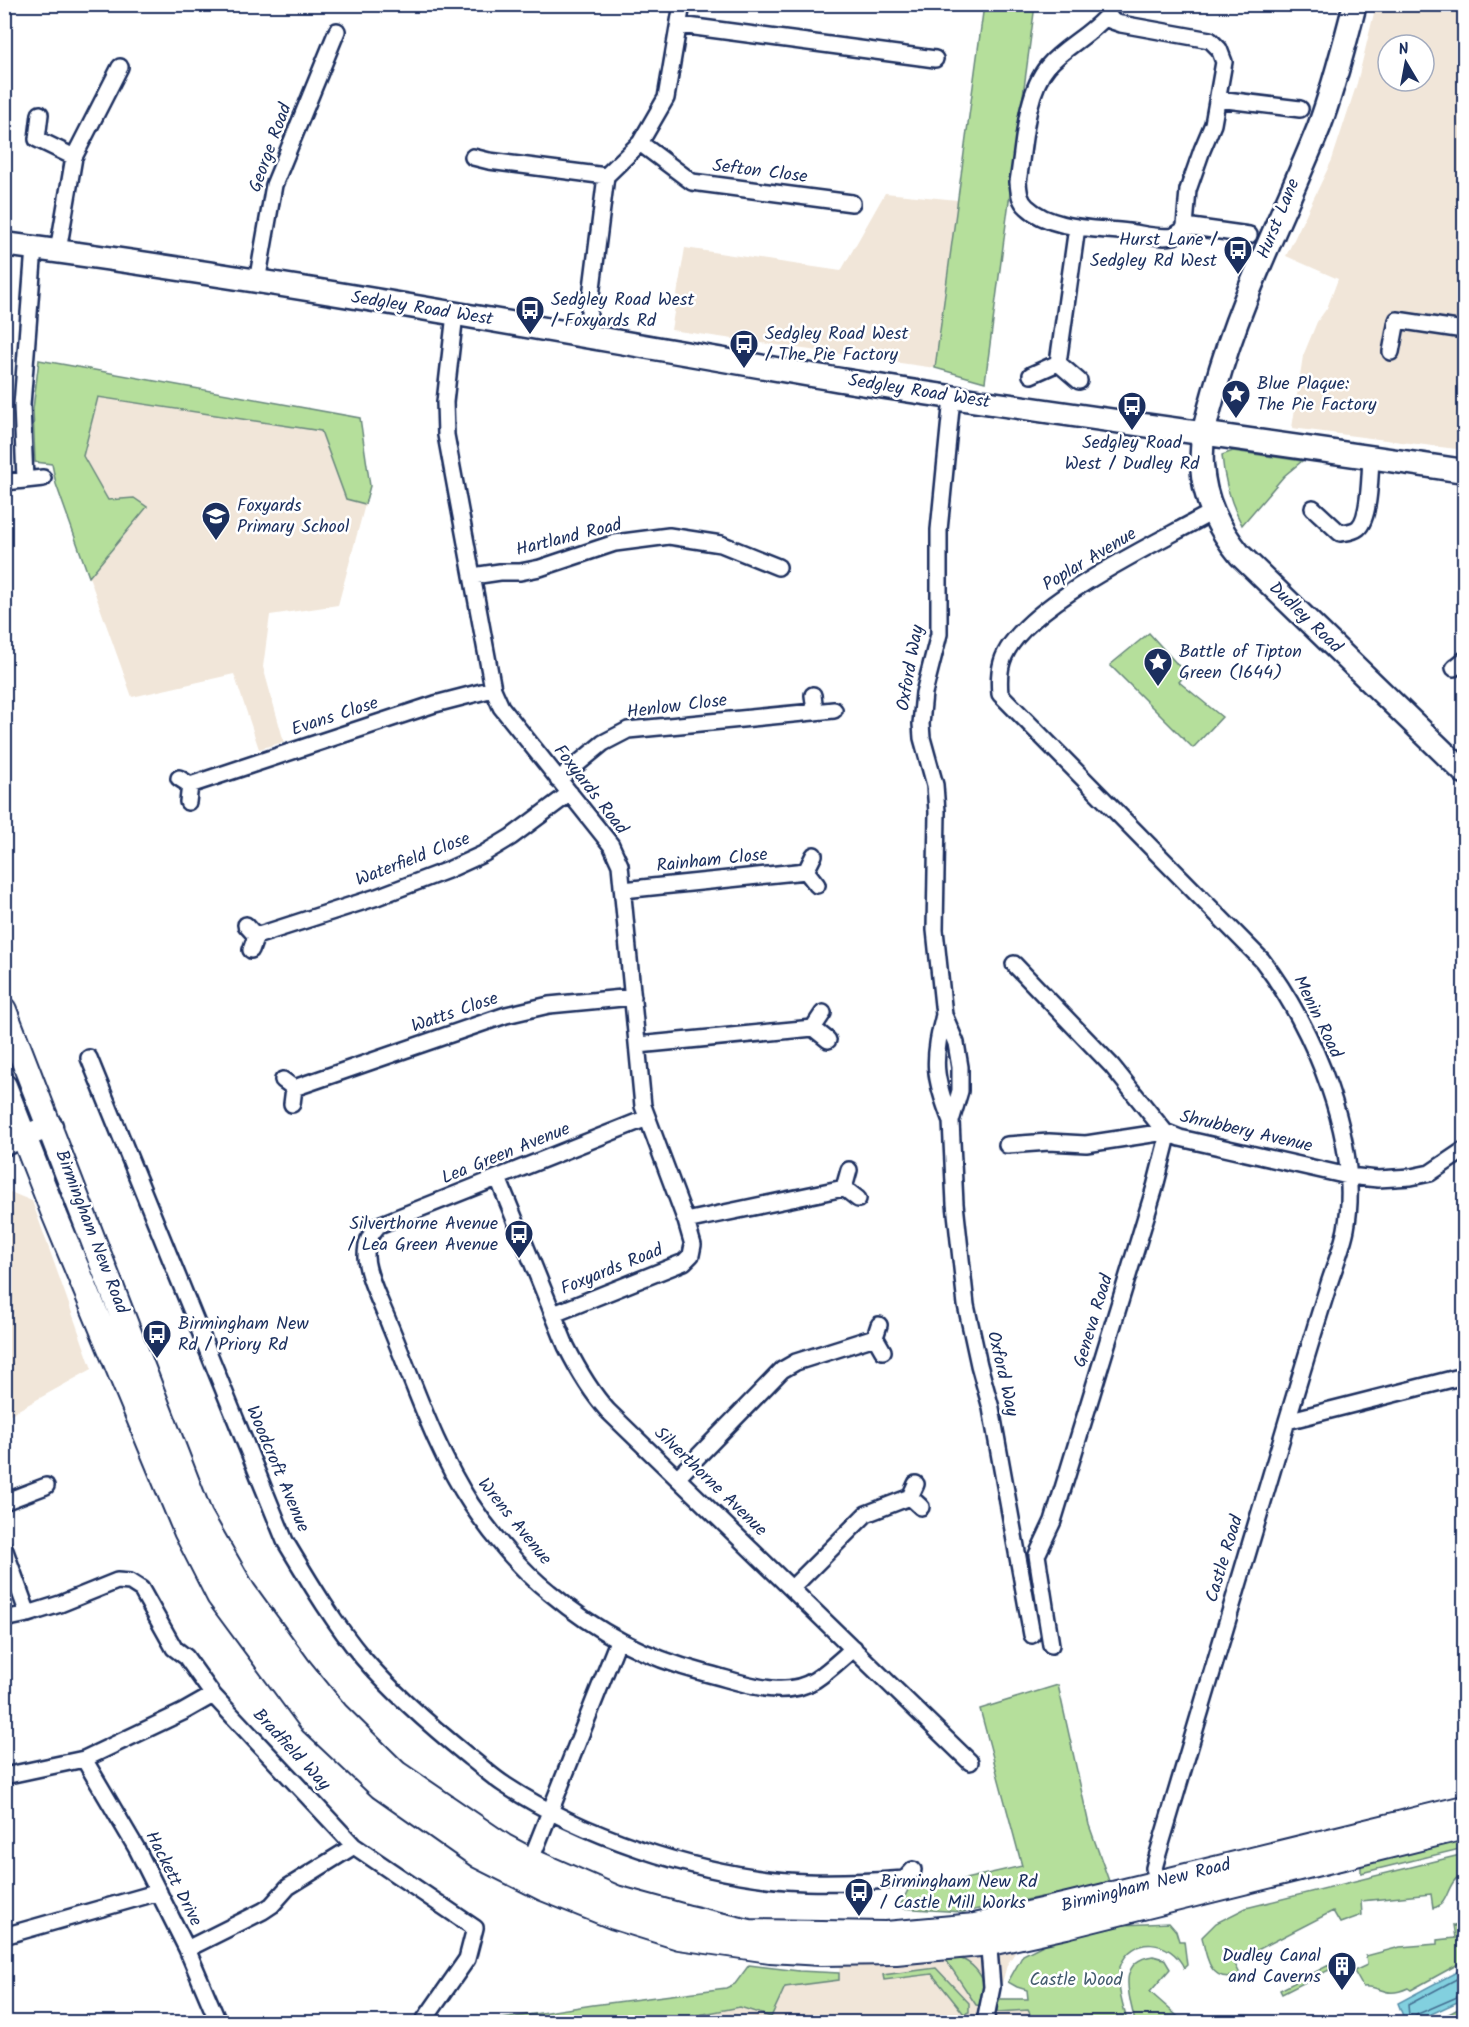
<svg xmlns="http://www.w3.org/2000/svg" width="1469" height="2027" font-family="Kalam,sans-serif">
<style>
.built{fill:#f1e6d9;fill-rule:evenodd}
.green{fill:#b5df9b;stroke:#68877c;stroke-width:1.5}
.water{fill:#82d0df;stroke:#5990ab;stroke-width:1.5}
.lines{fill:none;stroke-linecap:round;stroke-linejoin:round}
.shore{stroke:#446f92;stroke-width:1.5}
.minor-casing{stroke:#1b2f5e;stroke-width:20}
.primary-casing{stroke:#1b2f5e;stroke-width:27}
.trunk-casing{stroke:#1b2f5e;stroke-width:28}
.minor{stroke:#fff;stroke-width:15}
.primary{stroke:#fff;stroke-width:22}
.trunk{stroke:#fff;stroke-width:24}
.labels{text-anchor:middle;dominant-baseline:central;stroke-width:5;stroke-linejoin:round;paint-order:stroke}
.street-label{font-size:18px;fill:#1b2f5e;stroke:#fff}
.poi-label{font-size:18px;fill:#1b2f5e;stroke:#fff;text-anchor:start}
.park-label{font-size:18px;fill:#425b6d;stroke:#fff}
</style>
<rect width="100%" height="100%" fill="#fff"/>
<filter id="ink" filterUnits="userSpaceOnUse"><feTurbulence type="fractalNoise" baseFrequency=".0167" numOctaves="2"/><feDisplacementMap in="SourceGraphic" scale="12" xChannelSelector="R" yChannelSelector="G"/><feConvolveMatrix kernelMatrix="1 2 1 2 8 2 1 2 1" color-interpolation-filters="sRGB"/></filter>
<g filter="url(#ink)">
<path class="built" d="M 1376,5 L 1464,5 L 1464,450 L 1292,428 L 1303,356 L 1317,322 L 1327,308 L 1338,279 L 1286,256 L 1332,160 L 1357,83 ZM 1388,45 L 1424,45 L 1424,81 L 1388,81 Z
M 885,193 L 958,200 L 935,368 L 671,330 L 685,248 L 841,271 Z
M 39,360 L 311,410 L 370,486 L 338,605 L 270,615 L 263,667 L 284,742 L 259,749 L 234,674 L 132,697 L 56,484 L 52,464 L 35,462 L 33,409 Z
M 5,1190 L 32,1201 L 92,1369 L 11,1414 L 4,1411 Z
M 840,1944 L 1018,1948 L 1007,1965 L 998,1998 L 1028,1999 L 1028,2010 L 1034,2022 L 662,2022 L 740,2007 L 771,2016 L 785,1987 L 839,1980 Z"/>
<path class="green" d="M 984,5 L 1035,5 L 985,382 L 935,368 Z
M 39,360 L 360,418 L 370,486 L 365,504 L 346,499 L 321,431 L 98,397 L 83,456 L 108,500 L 134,498 L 147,507 L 89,577 L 56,484 L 52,464 L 35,462 L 33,409 Z
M 1233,451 L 1302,461 L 1284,476 L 1242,525 C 1230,502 1224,481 1222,455 Z
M 1149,633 L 1186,674 L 1179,682 L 1222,717 L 1193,748 L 1110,665 Z
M 1058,1685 L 1089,1825 L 1110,1884 L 963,1912 L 899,1908 L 910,1886 L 952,1882 L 1022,1866 L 980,1709 Z
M 1464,1835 L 1464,1848 L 1361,1873 L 1361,1862 Z
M 1464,1854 L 1464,1873 C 1444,1883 1451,1904 1433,1908 L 1431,1894 L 1361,1901 L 1362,1915 L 1340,1923 L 1333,1911 L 1234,1962 L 1240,1974 C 1211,1986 1206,1958 1202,1937 L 1216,1923 L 1246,1908 Z
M 1169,1923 L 1176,1931 L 1179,1941 L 1184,1941 L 1187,1965 L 1184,1968 C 1172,1940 1131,1934 1120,1967 C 1115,1983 1124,2006 1127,2022 L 1034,2022 L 1028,2010 L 997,2012 L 998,1999 L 1028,1999 L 1027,1990 L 1017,1987 L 1008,1982 L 1023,1955 L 1049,1942 L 1122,1925 Z
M 1453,1925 L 1464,1928 L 1464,1961 L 1411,1990 L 1408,1988 C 1384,1999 1382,1985 1363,1987 L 1354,1971 L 1367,1965 L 1366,1956 L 1400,1947 L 1437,1944 L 1437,1940 L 1455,1938 Z
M 1153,1956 L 1164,1959 L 1170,1969 L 1150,1992 L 1184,2022 L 1135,2022 C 1130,1998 1115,1961 1153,1956 Z
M 961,1959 C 971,1962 982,1974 984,1985 C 985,1991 983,1999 982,2006 L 976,2005 L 946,1960 Z
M 749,1965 L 799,1971 L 839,1973 L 839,1980 L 785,1987 L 771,2017 L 740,2007 L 662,2022 L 482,2022 L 593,2005 L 726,1988 L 735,1984 Z
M 1329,1965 L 1331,1969 L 1282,1994 L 1280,1990 Z
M 936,1968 L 969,2003 L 969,2012 L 964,2014 L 932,1974 L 884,1980 L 883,1975 Z
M 1464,2006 L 1464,2022 L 1434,2022 L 1460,2008 Z"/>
<path class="water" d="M 1464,1968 L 1464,1999 L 1414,2022 L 1395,2022 L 1403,2016 L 1398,2003 Z"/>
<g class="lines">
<path class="shore" d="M 1464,1975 L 1408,2005 L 1409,2016 L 1413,2018 L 1418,2014 L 1464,1994"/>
<g class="minor-casing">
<path id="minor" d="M 1108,14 L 1112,21 L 1121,24 L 1210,40 L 1219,49 L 1224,62 L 1213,124 L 1202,150 L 1188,190 L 1185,226 L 1183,230 L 1174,236 C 1160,239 1143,234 1128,232 C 1097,228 1051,230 1027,207 C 1019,200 1019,191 1018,182 C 1024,147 1025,93 1048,66 C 1065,46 1091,35 1108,14 Z
M 680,25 L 935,59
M 1218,99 L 1300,109
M 40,114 L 37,139 L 74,157
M 640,143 L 692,182 L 852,203
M 473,157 L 489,161 L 606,176
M 1185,226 L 1249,235
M 34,248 L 22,405 L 25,480 L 43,478
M 58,251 L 74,157 L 120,67
M 257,282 L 274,185 L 337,31
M 455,314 L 445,402 L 446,435 L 493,689 L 501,707 L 611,845 L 620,865 L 643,1106 L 686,1221 L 693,1245 L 691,1255 L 684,1262 L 554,1314
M 586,336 L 606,176 L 640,143 L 666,98 L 682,4
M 1391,352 L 1397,320 L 1464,330
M 1058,363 L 1077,227
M 1031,375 L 1058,363 L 1079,381
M 952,398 L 939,530 L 939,634 L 924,693 L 921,724 L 922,738 L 935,785 L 937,812 L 935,930 L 944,1015 L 956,1043 L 960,1067 L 960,1091 L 951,1121 L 955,1204 L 966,1305 L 979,1365 L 991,1408 L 1032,1635
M 4,482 L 25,480
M 1313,508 L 1340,533 C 1347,532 1353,532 1358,528 C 1370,518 1370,473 1371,457
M 1212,512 C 1162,541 1018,606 1002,662 C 999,672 999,683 1000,694 L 1262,960 C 1313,1026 1362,1143 1346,1229 C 1342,1249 1333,1270 1327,1290 C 1313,1334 1300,1378 1287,1421
M 473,576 L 500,572 L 520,572 L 540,568 L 615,543 L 669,536 L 721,544 L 778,567
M 1454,668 L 1464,660
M 813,695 L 815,712
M 179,778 L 190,785 L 188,802
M 558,780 L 603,743 L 628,730 L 834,710
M 190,785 L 435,704 L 493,689
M 814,855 L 806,871 L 817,885
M 623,890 L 806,871
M 246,925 L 256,936 L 251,950
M 256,936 L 377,897 L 448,870 L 483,854 L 511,837 L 570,793
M 1014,964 L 1112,1066 L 1165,1132 L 1180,1138 L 1348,1176 L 1378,1179 L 1411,1177 L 1430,1173 L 1464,1150
M 823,1013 L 813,1028 L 828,1040
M 944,1015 C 932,1060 934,1078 951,1121
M 638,1045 L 813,1028
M 89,1058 L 285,1541 C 309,1581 333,1622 363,1658 C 395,1695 432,1727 469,1757 C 481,1766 492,1777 505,1785 C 582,1836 694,1873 787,1881 C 826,1884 865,1882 905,1879 L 913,1870
M 283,1080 L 294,1088 L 292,1104
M 294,1088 L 506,1015 L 549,1005 L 633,997
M 647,1118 L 379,1225 C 369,1235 366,1243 366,1257 C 367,1277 383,1307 390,1326 C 415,1386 435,1449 471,1504 C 491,1534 521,1570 549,1592 C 598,1633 644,1657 705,1673 C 739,1681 782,1701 815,1680 C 829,1671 841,1659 854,1648
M 1007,1145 L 1049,1142 L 1086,1144 L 1165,1132 L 1166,1144 L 1155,1187 L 1053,1521 L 1037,1555 L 1051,1645
M 849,1170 L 844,1188 L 858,1199
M 498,1178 L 566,1346 C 578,1370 590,1391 608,1411 L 970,1762
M 686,1221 L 844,1188
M 879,1325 L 875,1337 L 883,1351
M 678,1477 L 782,1370 L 796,1362 L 875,1337
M 916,1484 L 910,1497 L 921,1507
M 4,1502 L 46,1486
M 4,1548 L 28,1614
M 792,1588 L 866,1514 L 910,1497
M 4,1619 L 28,1614 L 60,1604 L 117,1581 L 130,1582 L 141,1589 L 174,1648 L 186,1657 L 213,1695 L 354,1846 L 475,1928 L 467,1959 L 423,2022
M 84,1759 L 137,1849 L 187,1949 L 218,2022
M 4,1776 L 84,1759 L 183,1712 L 213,1695
M 528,1867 L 618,1641
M 1159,1883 L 1154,1868 L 1157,1857 L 1287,1421 L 1464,1376
M 4,1936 L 159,1892
M 187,1949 L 263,1911 L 272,1905 L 288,1887 L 354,1846
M 985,2022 L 992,1987 L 988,1936"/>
</g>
<g class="primary-casing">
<path id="primary" d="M 1355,4 C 1344,46 1334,87 1319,127 C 1284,214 1240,298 1215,389 C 1208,414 1200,438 1202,465 C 1204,500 1218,528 1240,555 L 1464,772
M 4,244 C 287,281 567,334 847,381 C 1053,414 1259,440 1464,471
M 4,1144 L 51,1126"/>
</g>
<g class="trunk-casing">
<path id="trunk" d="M 4,1010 L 200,1516 L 243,1591 L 298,1667 L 336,1714 L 396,1773 L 503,1846 L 531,1861 L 616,1898 L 689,1918 L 749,1932 L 886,1934 L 975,1926 L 1068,1905 L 1464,1808
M 4,1086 L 53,1211 L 186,1531 L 219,1596 L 312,1722 L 381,1787 L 479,1856 L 543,1888 L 615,1917 L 679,1937 L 770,1950 L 821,1953 L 896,1952 L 990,1943 L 1066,1926 L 1464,1827"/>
</g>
<use href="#minor" class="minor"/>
<use href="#primary" class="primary"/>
<use href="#trunk" class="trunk"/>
</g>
</g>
<defs>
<g id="bus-pin" transform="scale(1.5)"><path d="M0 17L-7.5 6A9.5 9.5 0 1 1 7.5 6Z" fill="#1b2f5e" stroke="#fff"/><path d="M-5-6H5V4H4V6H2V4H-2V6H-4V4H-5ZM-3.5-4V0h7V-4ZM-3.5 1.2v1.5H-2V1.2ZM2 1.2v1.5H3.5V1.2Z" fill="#fff"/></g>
<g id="sight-pin" transform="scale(1.5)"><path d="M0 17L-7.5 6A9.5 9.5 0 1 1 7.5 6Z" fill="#1b2f5e" stroke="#fff"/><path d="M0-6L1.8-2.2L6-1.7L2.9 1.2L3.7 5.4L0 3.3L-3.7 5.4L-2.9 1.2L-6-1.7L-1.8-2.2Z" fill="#fff"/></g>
<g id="school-pin" transform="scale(1.5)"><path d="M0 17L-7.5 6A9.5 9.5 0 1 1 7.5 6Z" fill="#1b2f5e" stroke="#fff"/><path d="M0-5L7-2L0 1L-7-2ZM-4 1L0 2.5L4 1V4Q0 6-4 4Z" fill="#fff"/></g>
<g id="building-pin" transform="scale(1.5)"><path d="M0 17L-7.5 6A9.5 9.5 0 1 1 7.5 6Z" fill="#1b2f5e" stroke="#fff"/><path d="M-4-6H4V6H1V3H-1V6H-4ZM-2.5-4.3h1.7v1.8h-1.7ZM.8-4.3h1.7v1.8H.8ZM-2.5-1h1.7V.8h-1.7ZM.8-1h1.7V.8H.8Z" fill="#fff"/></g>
</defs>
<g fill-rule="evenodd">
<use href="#bus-pin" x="1238" y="250"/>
<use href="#bus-pin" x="530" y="310"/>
<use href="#bus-pin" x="744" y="344"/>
<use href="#sight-pin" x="1236" y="394"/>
<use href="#bus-pin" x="1132" y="406"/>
<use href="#school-pin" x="216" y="516"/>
<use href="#sight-pin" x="1158" y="662"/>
<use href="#bus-pin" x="519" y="1234"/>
<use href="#bus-pin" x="157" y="1334"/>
<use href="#bus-pin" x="859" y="1892"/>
<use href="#building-pin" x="1342" y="1966"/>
</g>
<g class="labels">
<g class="street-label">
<text transform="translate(271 148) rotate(-70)">George Road</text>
<text transform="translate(760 172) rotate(7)">Sefton Close</text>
<text transform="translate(1279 219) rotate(-68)">Hurst Lane</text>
<text transform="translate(422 309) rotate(9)">Sedgley Road West</text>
<text transform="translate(919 392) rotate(9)">Sedgley Road West</text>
<text transform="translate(569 538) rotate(-14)">Hartland Road</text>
<text transform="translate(1090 560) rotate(-31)">Poplar Avenue</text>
<text transform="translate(1305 618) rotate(44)">Dudley Road</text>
<text transform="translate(911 668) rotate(-80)">Oxford Way</text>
<text transform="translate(677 707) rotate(-7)">Henlow Close</text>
<text transform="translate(335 717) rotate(-18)">Evans Close</text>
<text transform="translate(590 790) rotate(52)">Foxyards Road</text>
<text transform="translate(413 860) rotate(-21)">Waterfield Close</text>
<text transform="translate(712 861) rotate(-6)">Rainham Close</text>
<text transform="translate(455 1013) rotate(-19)">Watts Close</text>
<text transform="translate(1317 1017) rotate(64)">Menin Road</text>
<text transform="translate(1246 1132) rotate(13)">Shrubbery Avenue</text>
<text transform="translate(506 1154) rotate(-22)">Lea Green Avenue</text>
<text transform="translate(91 1232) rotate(69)">Birmingham New Road</text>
<text transform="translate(612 1270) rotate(-22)">Foxyards Road</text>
<text transform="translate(1094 1321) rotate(-73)">Geneva Road</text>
<text transform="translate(1002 1374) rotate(77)">Oxford Way</text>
<text transform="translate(277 1469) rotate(67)">Woodcroft Avenue</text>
<text transform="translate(710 1482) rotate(44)">Silverthorne Avenue</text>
<text transform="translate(514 1522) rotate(51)">Wrens Avenue</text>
<text transform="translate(1225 1559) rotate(-73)">Castle Road</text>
<text transform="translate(291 1750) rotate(47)">Bradfield Way</text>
<text transform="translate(173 1879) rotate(63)">Hackett Drive</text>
<text transform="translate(1146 1886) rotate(-14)">Birmingham New Road</text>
</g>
<g class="poi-label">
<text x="1217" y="240" text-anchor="end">Hurst Lane /<tspan x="1217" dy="21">Sedgley Rd West</tspan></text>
<text x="551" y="300">Sedgley Road West<tspan x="551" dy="21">/ Foxyards Rd</tspan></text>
<text x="765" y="334">Sedgley Road West<tspan x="765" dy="21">/ The Pie Factory</tspan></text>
<text x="1257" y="384">Blue Plaque:<tspan x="1257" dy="21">The Pie Factory</tspan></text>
<text x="1132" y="443" text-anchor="middle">Sedgley Road<tspan x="1132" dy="21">West / Dudley Rd</tspan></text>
<text x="237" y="506">Foxyards<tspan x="237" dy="21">Primary School</tspan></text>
<text x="1179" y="652">Battle of Tipton<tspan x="1179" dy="21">Green (1644)</tspan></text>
<text x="498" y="1224" text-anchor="end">Silverthorne Avenue<tspan x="498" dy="21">/ Lea Green Avenue</tspan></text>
<text x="178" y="1324">Birmingham New<tspan x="178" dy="21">Rd / Priory Rd</tspan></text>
<text x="880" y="1882">Birmingham New Rd<tspan x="880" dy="21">/ Castle Mill Works</tspan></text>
<text x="1321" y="1956" text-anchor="end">Dudley Canal<tspan x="1321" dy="21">and Caverns</tspan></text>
</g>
<g class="park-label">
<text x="1076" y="1980">Castle Wood</text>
</g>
</g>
<rect width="1469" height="2027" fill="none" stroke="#fff" stroke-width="24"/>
<rect x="12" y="12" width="1445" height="2003" fill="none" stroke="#1b2f5e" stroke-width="2" filter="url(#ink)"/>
<g transform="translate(1406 63) rotate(350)"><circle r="28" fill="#ffffff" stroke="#a4acbf" stroke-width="1.5"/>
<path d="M0-4.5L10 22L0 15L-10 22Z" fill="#1b2f5e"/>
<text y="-9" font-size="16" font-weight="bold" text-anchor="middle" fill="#1b2f5e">N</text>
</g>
</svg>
